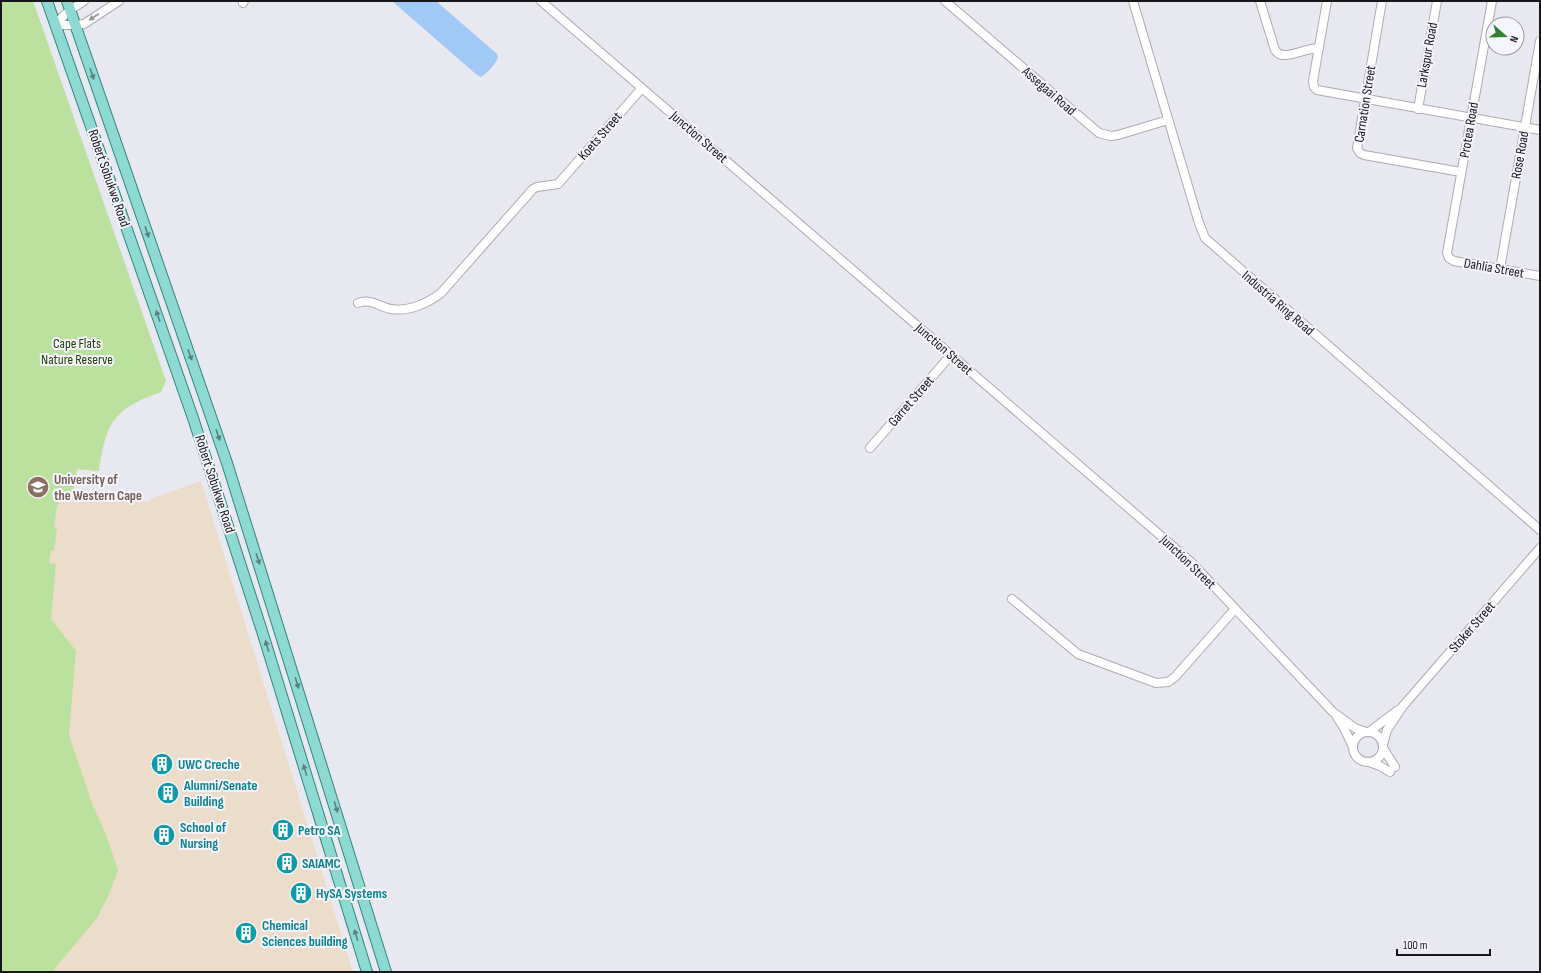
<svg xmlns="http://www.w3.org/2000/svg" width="1541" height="973" font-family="'Sofia Sans Condensed',sans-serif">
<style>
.education{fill:#ecdcca}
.green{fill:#bbe19f}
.water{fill:#a0c9f5}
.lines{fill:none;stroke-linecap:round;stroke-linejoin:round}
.minor-casing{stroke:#ababb3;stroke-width:10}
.major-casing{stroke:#33857f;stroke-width:12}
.minor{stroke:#fff;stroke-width:8}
.major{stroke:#8ed9d3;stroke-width:10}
.oneway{fill:#979798}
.oneway2{fill:#588280}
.labels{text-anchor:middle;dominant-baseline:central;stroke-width:4;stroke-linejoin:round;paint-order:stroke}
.street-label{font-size:14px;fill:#17171a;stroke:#f5f5fd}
.park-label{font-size:14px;fill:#244100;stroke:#f5f5fd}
.education-label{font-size:14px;font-weight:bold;fill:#785e54;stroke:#f5f5fd;text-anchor:start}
.culture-label{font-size:14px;font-weight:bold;fill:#0d838f;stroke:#f5f5fd;text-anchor:start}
</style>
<rect width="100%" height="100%" fill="#e8e8f0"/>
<path class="education" d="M 1,1 L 33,1 L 166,381 L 161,392 L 140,400 L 124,409 L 110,426 L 103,447 L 99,471 L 77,469 L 73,493 L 149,502 L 150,499 L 201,481 L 353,972 L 1,972 Z"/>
<path class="green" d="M 1,1 L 33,1 L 166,381 L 161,392 C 114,409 106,421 99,471 L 77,469 L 73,493 L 62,492 L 56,511 L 54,527 L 57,528 L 54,551 L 51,551 L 49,563 L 56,564 L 51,619 L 76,651 L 69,735 L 92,803 L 106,835 L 118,870 L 109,894 L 97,918 L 52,972 L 1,972 Z"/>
<path class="water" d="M 392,1 L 436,1 L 497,54 L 498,57 C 496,64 487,73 481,77 L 477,75 Z"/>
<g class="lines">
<g class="minor-casing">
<path id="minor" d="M 541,1 L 1190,561 L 1333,712 L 1355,728 L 1366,732
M 945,1 L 1099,133 L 1111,136 L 1118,135 L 1168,120
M 1133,1 L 1199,223 L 1205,238 L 1540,530
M 1260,1 L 1275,50 C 1277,53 1279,55 1283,55 C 1293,56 1307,48 1319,48
M 1327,1 L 1313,81 L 1314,87 L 1317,90 L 1540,130
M 1382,1 L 1357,148 L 1360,153 L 1364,155 L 1461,172
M 1492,1 L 1447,253 L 1449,258 L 1454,261 L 1540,276
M 243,3 L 244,1
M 55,24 L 70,10 L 84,1
M 56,25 L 75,25 L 84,24 L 119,1
M 1418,109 L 1437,1
M 1500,269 L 1540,41
M 358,303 C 370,298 380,307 391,309 C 409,312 428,303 441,293 L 533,189 L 537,187 L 558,184 L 642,88
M 870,448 L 951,355
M 1012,599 L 1078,654 L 1156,683 L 1168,682 L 1175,677 L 1235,609
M 1337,717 L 1345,730 L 1353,747
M1353 747a15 15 0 1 1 30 0a15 15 0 1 1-30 0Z
M 1369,732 L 1398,710
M 1383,745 L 1387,730 L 1403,706 L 1540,548
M 1383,748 L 1395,767
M 1369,762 L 1380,766 L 1390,772"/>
</g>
<g class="major-casing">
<path id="major" d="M 47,1 L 193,418 L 262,631 L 367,972
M 67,1 L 227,463 L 386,972"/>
</g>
<use href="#minor" class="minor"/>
<use href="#major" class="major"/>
</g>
<defs><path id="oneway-solid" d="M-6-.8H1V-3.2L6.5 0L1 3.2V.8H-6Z"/></defs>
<use class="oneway" href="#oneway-solid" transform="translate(94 17) rotate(147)"/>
<g class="oneway2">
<use href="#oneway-solid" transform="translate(92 74) rotate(71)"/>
<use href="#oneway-solid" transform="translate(147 232) rotate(71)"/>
<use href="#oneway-solid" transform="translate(158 316) rotate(-109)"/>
<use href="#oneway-solid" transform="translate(190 355) rotate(70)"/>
<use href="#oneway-solid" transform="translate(218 435) rotate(71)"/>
<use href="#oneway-solid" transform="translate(258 559) rotate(72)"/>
<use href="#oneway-solid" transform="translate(267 646) rotate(-107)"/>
<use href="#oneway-solid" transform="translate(297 683) rotate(73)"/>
<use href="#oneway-solid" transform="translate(305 770) rotate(-107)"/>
<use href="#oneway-solid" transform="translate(336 807) rotate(73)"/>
<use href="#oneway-solid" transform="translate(356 935) rotate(-107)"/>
</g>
<defs>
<g id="university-disc" transform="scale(1.15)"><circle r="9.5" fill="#8d6e63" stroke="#f5f5fd"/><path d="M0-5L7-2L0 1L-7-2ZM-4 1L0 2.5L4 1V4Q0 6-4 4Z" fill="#fff"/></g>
<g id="building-disc" transform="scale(1.15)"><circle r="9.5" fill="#0f9aa8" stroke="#f5f5fd"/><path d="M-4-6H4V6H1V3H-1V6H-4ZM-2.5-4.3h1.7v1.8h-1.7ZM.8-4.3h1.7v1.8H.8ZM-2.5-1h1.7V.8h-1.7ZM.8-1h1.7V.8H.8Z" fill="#fff"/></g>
</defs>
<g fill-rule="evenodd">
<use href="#university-disc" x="38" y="487"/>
<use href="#building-disc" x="162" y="764"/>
<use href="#building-disc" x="168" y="793"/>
<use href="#building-disc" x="283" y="830"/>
<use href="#building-disc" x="164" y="835"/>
<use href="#building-disc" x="287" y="863"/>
<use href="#building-disc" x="301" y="893"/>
<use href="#building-disc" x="246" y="933"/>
</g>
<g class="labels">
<g class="street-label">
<text transform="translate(1427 55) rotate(-80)">Larkspur Road</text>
<text transform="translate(1049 91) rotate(41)">Assegaai Road</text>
<text transform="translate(1365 104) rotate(-81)">Carnation Street</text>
<text transform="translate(1469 130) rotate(-80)">Protea Road</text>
<text transform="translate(600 136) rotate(-49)">Koets Street</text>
<text transform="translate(699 137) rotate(41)">Junction Street</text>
<text transform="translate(1520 155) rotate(-80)">Rose Road</text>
<text transform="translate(109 178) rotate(71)">Robert Sobukwe Road</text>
<text transform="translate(1494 268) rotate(10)">Dahlia Street</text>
<text transform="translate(1278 303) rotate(41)">Industria Ring Road</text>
<text transform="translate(944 349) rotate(41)">Junction Street</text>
<text transform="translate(911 401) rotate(-49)">Garret Street</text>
<text transform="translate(215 484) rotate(72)">Robert Sobukwe Road</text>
<text transform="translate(1188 562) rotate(44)">Junction Street</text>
<text transform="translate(1472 627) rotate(-49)">Stoker Street</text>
</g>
<g class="park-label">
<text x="77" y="343">Cape Flats<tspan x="77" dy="16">Nature Reserve</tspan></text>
</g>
<g class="education-label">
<text x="54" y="479">University of<tspan x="54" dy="16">the Western Cape</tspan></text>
</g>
<g class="culture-label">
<text x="178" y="764">UWC Creche</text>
<text x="184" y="785">Alumni/Senate<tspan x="184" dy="16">Building</tspan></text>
<text x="180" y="827">School of<tspan x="180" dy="16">Nursing</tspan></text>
<text x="298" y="830">Petro SA</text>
<text x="302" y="863">SAIAMC</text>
<text x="316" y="893">HySA Systems</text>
<text x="262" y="925">Chemical<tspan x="262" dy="16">Sciences building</tspan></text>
</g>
</g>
<rect width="1541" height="973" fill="none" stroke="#17171a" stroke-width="4"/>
<g transform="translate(1505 36) rotate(110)"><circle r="19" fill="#f5f5fd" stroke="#9c9ca2"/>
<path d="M0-3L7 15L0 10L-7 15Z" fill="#2f822e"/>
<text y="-6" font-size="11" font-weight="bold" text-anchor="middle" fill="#17171a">N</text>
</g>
<path d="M1397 949v6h93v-6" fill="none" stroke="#17171a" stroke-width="2"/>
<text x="1403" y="949" font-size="12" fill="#17171a" stroke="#f5f5fd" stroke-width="3" paint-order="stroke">100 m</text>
</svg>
